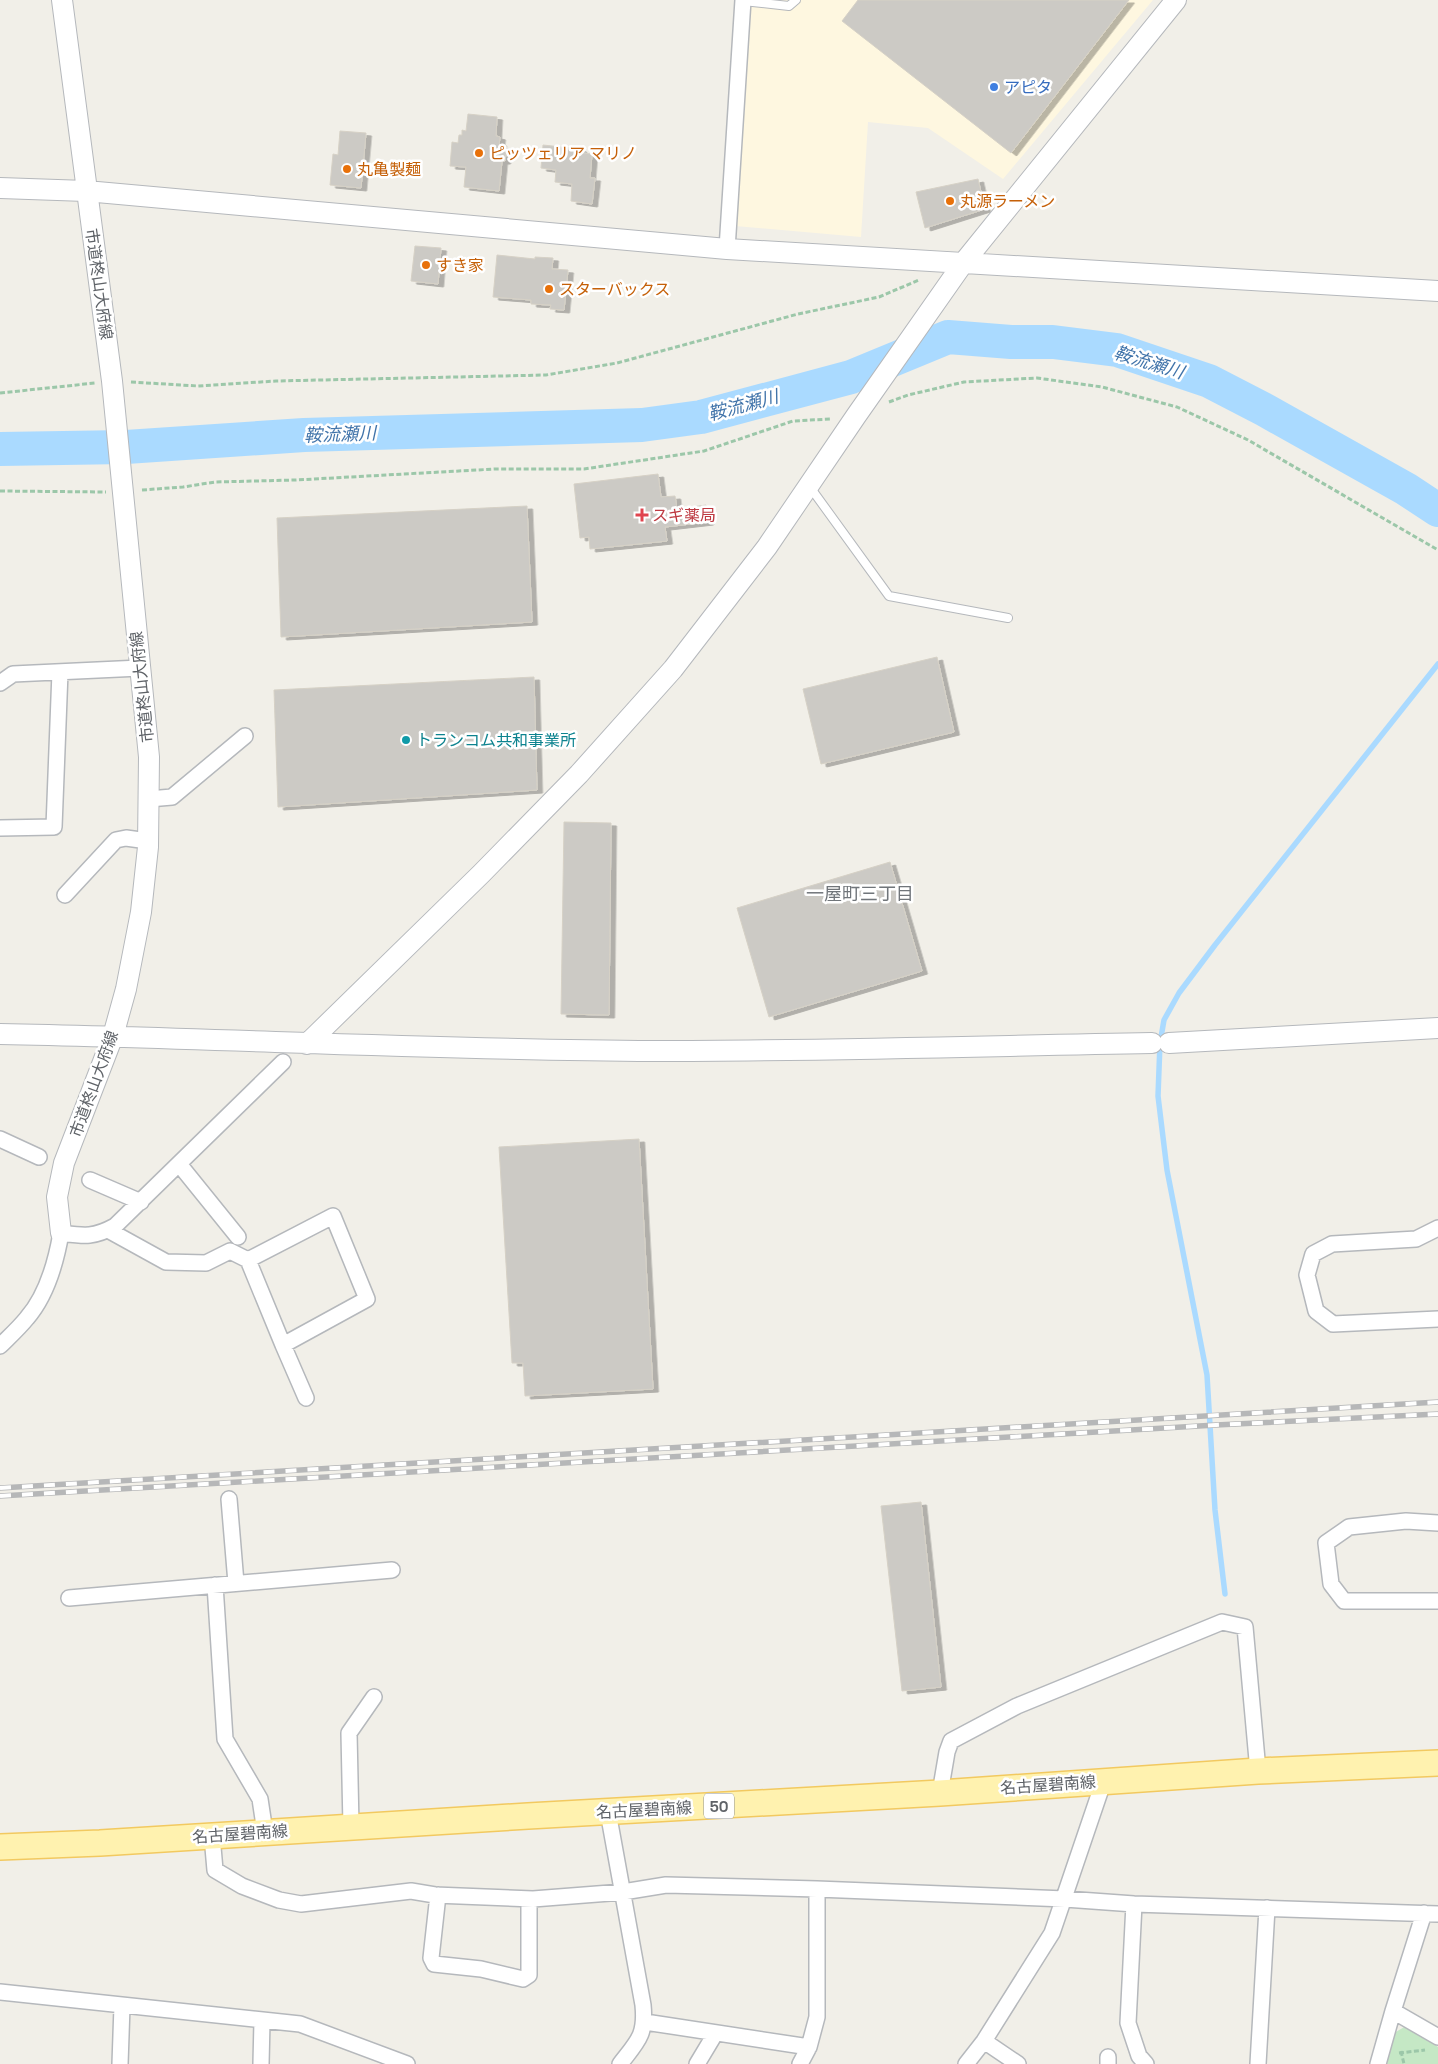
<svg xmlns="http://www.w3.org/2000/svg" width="1438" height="2064" font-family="'Space Grotesk','Noto Sans JP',sans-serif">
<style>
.commercial{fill:#fef7e0}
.green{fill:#c5e8c5}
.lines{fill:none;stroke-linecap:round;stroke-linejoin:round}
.stream{stroke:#aadaff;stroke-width:5.5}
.river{stroke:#aadaff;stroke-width:34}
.building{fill:#cccac5;stroke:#d6d1c6;filter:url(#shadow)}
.service-casing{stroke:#b5b8bc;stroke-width:10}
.minor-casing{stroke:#b5b8bc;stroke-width:18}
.tertiary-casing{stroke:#b5b8bc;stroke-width:22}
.primary-casing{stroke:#f2c960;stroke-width:28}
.path{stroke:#9cc7a9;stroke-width:3;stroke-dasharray:5 2.5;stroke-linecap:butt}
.service{stroke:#fff;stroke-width:8}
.minor{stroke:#fff;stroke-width:15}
.tertiary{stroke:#fff;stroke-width:20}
.primary{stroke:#fff2af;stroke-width:25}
.rail-casing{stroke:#b6b7b8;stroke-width:5.5}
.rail{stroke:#fff;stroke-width:4;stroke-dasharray:11;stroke-linecap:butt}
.shop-dot{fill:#3f7fe0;stroke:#fff;stroke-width:2}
.food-dot{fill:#e8710a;stroke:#fff;stroke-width:2}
.health-dot{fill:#e0444e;stroke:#fff;stroke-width:2}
.culture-dot{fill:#0f9aa8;stroke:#fff;stroke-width:2}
.labels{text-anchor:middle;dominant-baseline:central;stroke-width:5;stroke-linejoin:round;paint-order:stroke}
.shield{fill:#fff;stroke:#8f9295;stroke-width:1}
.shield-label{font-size:15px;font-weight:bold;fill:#5f6368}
.shop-label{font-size:16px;fill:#366cbe;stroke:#fff;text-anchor:start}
.food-label{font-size:16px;fill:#c56008;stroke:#fff;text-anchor:start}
.street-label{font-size:16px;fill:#5f6368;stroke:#fff}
.health-label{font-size:16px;fill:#be3a42;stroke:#fff;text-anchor:start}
.culture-label{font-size:16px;fill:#0d838f;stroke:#fff;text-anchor:start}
.water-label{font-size:18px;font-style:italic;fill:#4174aa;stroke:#fff}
.neighbourhood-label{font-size:18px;fill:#70757a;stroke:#fff}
</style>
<defs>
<filter id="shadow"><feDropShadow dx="5.5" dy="3" stdDeviation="0" flood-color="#0004"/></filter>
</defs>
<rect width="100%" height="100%" fill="#f1efe8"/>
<path class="commercial" d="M 748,0 L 1153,0 L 1003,179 L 928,128 L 868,122 L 861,237 L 735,226 Z"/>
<path class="green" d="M 1406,2026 L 1438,2047 L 1438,2064 L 1387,2064 L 1394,2033 Z"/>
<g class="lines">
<path class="stream" d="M 1225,1594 L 1215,1510 L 1207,1375 L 1167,1170 L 1158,1096 L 1160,1043 L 1164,1020 L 1179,993 L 1215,945 L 1438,664"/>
<path class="river" d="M 0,449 L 126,447 L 304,435 L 642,425 L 701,417 L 851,377 L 948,337 L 1011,342 L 1053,342 L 1117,350 L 1209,381 L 1265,410 L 1406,489 L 1438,510"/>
</g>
<path class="building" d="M 858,0 L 1129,0 L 1011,153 L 842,21 Z
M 468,114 L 497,117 L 496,136 L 500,137 L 499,145 L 507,146 L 505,161 L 502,161 L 499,191 L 464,187 L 466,167 L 450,166 L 452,142 L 458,143 L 459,135 L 462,135 L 462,130 L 466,131 Z
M 340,131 L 366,133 L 361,188 L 330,185 L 333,154 L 338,155 Z
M 543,145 L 581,149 L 581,153 L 592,154 L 590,178 L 595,178 L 592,204 L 571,201 L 572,184 L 555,182 L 556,170 L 541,168 Z
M 978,179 L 985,209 L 925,228 L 916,192 Z
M 415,246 L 441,248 L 438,284 L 411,281 Z
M 497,255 L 535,259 L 535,257 L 553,258 L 552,269 L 568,270 L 564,310 L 550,309 L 551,305 L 531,304 L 531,300 L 493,297 Z
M 658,474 L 661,497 L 675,496 L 677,509 L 706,505 L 708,522 L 665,527 L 667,541 L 590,549 L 589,537 L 580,538 L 574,484 Z
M 527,506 L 532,622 L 281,637 L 277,518 Z
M 937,657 L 954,732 L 821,764 L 803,689 Z
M 534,677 L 537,790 L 278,807 L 274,690 Z
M 564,822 L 611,823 L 609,1015 L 561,1014 Z
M 890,862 L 922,971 L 769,1017 L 737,908 Z
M 639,1139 L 653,1389 L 525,1396 L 523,1363 L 512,1363 L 499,1147 Z
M 921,1502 L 941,1687 L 902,1691 L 881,1506 Z"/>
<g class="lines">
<g class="service-casing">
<path id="service" d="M 743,1 L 789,6 L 796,0
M 810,487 L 889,596 L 1008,618"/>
</g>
<g class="minor-casing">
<path id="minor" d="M 727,249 L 743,0
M 0,683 L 13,674 L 140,668
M 149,799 L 172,797 L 245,736
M 0,828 L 54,827 L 60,672
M 65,895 L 116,840 L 126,838 L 148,841
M 0,1139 L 39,1157
M 179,1164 L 238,1237
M 90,1180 L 141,1202
M 1438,1228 L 1416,1239 L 1332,1244 L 1313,1254 L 1307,1275 L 1316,1311 L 1333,1324 L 1438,1319
M 108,1230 L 166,1262 L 206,1263 L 230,1251 L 248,1260 L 283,1345 L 367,1299 L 333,1216 L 248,1260
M 283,1345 L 306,1398
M 0,1346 C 9,1337 19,1328 27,1318 C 47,1295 56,1262 61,1233 C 84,1236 93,1238 115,1226 L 283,1062
M 229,1499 L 236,1583
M 1438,1523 L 1406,1521 L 1349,1527 L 1326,1543 L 1331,1584 L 1344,1601 L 1438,1601
M 215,1585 L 225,1739 L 260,1799 L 265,1832
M 69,1598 L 392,1570
M 940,1793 L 947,1752 L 951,1741 L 1017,1706 L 1222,1622 L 1245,1627 L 1258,1771
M 608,1812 L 643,2005 C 646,2035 638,2041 620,2064
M 351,1826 L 349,1733 L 374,1697
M 212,1836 L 215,1870 L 242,1886 L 279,1900 L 301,1904 L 411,1891 L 435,1895 L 533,1899 L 623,1892 L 666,1885 L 817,1889 L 1065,1899 L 1134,1904 L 1438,1914
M 438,1895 L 431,1958 L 434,1964 L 481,1969 L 523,1979 L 529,1975 L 529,1899
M 1134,1904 L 1128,2023 L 1139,2056 L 1146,2064
M 0,1992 L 300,2024 L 407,2064
M 1393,2011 L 1438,2037
M 645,2022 L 809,2047
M 984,2041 L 1018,2064
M 120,2064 L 122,2006
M 261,2064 L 262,2021
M 697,2064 L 715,2034
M 800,2064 L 809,2047 L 817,2017 L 817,1889
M 966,2064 L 984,2041 L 1052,1933 L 1104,1780
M 1108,2064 L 1108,2057
M 1258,2064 L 1267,1908
M 1378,2064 L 1393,2011 L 1424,1913"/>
</g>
<g class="tertiary-casing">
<path id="tertiary" d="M 0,188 L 86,191 L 727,249 L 1438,291
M 0,1034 C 218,1038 436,1050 654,1051 C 820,1051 986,1046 1152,1043
M 1169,1043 L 1438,1028
M 307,1044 L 481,874 L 579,774 L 673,669 L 767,547 L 856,416 L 964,262 L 1176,0
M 61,1233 L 57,1197 L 64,1163 L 113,1036 L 126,989 L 141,912 L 148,847 L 149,757 L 112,381 L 62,0"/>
</g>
<g class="primary-casing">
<path id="primary" d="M 0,1847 L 100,1843 L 528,1816 L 940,1793 L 1258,1771 L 1438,1763"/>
</g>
<path class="path" d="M 131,382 L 198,386 L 276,381 L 546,375 L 617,363 L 798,314 L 879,297 L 919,280
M 0,393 L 95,383
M 889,402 L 908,395 L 964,382 L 1037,378 L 1102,387 L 1177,407 L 1248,440 L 1438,550
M 142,490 L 183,487 L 215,482 L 296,480 L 495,469 L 584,469 L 704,451 L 793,421 L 831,419
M 0,491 L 106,492
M 1401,2051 L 1404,2064
M 1399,2053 L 1425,2050"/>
<use href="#service" class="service"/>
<use href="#minor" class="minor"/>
<use href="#tertiary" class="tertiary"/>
<use href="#primary" class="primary"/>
<g class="rail-casing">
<path id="rail" d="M 0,1488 L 1438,1402
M 0,1496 L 1216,1425 L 1438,1414"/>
</g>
<use href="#rail" class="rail"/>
</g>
<circle class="shop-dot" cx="994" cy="87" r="5"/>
<g class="food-dot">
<circle cx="479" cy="153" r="5"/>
<circle cx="347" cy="169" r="5"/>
<circle cx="950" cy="201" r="5"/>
<circle cx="426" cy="265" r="5"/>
<circle cx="549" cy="289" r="5"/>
</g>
<path class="health-dot" d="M639.5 507.5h5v5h5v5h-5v5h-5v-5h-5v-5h5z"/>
<circle class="culture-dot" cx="406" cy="740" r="5"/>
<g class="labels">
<rect class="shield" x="704" y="1793.5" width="30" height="25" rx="4"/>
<g class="shield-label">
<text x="719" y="1806">50</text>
</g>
<g class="shop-label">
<text x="1004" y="87">アピタ</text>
</g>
<g class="food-label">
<text x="489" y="153">ピッツェリア マリノ</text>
<text x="357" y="169">丸亀製麺</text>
<text x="960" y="201">丸源ラーメン</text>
<text x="436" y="265">すき家</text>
<text x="559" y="289">スターバックス</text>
</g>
<g class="street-label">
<text transform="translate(99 284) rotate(82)">市道柊山大府線</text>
<text transform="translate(142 687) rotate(-96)">市道柊山大府線</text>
<text transform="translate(94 1084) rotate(-70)">市道柊山大府線</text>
<text transform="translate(1048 1785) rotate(-4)">名古屋碧南線</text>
<text transform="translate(644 1810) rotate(-3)">名古屋碧南線</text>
<text transform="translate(240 1834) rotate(-4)">名古屋碧南線</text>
</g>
<g class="health-label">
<text x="652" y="515">スギ薬局</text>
</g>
<g class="culture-label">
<text x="416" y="740">トランコム共和事業所</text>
</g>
<g class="water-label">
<text transform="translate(1149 362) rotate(17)">鞍流瀬川</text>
<text transform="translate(743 405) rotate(-15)">鞍流瀬川</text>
<text transform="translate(340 434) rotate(-2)">鞍流瀬川</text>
</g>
<g class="neighbourhood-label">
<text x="860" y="893">一屋町三丁目</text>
</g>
</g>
</svg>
